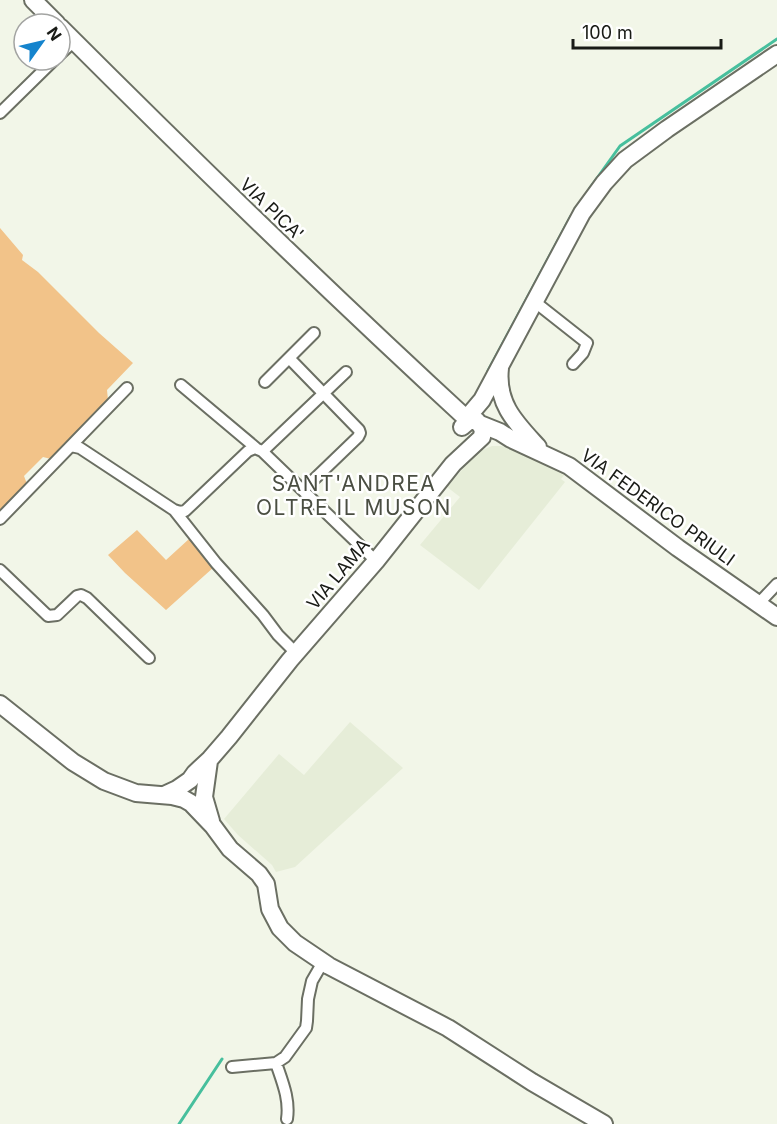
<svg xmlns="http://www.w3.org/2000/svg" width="777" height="1124" font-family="Inter,sans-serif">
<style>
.built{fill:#e6edd8}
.green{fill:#f2c389}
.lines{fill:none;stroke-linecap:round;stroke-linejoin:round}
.stream{stroke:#47bf9d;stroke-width:3}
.street-casing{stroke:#6b6f63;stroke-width:14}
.secondary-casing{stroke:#6b6f63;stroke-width:20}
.street{stroke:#fff;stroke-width:10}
.secondary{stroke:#fff;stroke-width:16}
.labels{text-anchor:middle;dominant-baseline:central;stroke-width:5;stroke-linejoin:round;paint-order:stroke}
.street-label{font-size:18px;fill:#191b16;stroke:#fff}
.quarter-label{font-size:21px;letter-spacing:1.5px;fill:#4a4e42;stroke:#fff}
</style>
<rect width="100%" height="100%" fill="#f2f6e8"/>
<path class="built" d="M 492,446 L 501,446 L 508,448 L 566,473 L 561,479 L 565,482 L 479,590 L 420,545 L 460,497 L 447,487 L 475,455 L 480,451 Z
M 350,722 L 403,768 L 295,867 L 276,872 L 272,865 L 238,835 L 224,819 L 279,754 L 304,775 Z"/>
<path class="green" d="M 0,228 L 23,255 L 22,260 L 38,272 L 99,333 L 133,363 L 107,390 L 108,400 L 51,459 L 43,457 L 24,476 L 27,484 L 0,512 Z
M 137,530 L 166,560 L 189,539 L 214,567 L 166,610 L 125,573 L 108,555 Z"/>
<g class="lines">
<path class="stream" d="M 590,188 L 620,146 L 777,39
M 301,252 L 310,260
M 488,371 L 571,216
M 179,1124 L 222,1059"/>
<g class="street-casing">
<path id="street" d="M 60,54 L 74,41
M 0,113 L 54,60
M 535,302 L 587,343 L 583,353 L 573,364
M 289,358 L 359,430 L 360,433 L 358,437 L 303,490
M 265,382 L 314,333
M 181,385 L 256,448
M 71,446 L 80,448 L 174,510 L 216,563 L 263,615 L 278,635 L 296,653
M 263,451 L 346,372
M 174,510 L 180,512 L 185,511 L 248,451 L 255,448 L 262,451 L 376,561
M 0,519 L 127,388
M 0,570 L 48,616 L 57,615 L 77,596 L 81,595 L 87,598 L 149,658
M 759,603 L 777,584
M 276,1063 C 282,1081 290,1099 287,1119
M 232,1067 L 276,1063 L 285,1057 L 306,1028 L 307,1021 L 308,999 L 312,981 L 323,962"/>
</g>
<g class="secondary-casing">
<path id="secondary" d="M 33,0 L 57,24
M 60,27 C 194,161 330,293 469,421
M 500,368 C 496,404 516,423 538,447
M 470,421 L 471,413 L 482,400 L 582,213 L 604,183 L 625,160 L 667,129 L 777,54
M 480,424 L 500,432 L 511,439 L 569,466 L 678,548 L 777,617
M 0,704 L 73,762 L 104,781 L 136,793 L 172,796 L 184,799 L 191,803 L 213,826 L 230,849 L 259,874 L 266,884 L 270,909 L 280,928 L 295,943 L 329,966 L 448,1028 L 532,1082 L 604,1124
M 209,761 L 204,797 L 211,821
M 164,795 L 177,789 L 190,780 L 195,773 L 210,759 L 229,737 L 290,660 L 376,561 L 453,464 L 482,437 L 483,429 L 477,421 L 469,421 L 462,427"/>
</g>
<use href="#street" class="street"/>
<use href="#secondary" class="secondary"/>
</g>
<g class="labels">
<g class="street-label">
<text transform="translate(272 209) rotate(44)">VIA PICA'</text>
<text transform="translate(658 507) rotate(36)">VIA FEDERICO PRIULI</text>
<text transform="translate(338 574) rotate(-50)">VIA LAMA</text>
</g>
<g class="quarter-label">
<text x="354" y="483">SANT'ANDREA<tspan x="354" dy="24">OLTRE IL MUSON</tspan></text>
</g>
</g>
<g transform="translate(42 42) rotate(56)"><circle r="28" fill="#ffffff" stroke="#a3a4a2" stroke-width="1.5"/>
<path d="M0-4.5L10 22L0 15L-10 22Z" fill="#1584cd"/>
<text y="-9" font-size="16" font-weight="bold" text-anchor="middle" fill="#191b16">N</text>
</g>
<path d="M573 39v9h148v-9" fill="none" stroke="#191b16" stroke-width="3"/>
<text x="582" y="39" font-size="18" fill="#191b16" stroke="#ffffff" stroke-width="4.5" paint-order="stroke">100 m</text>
</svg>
